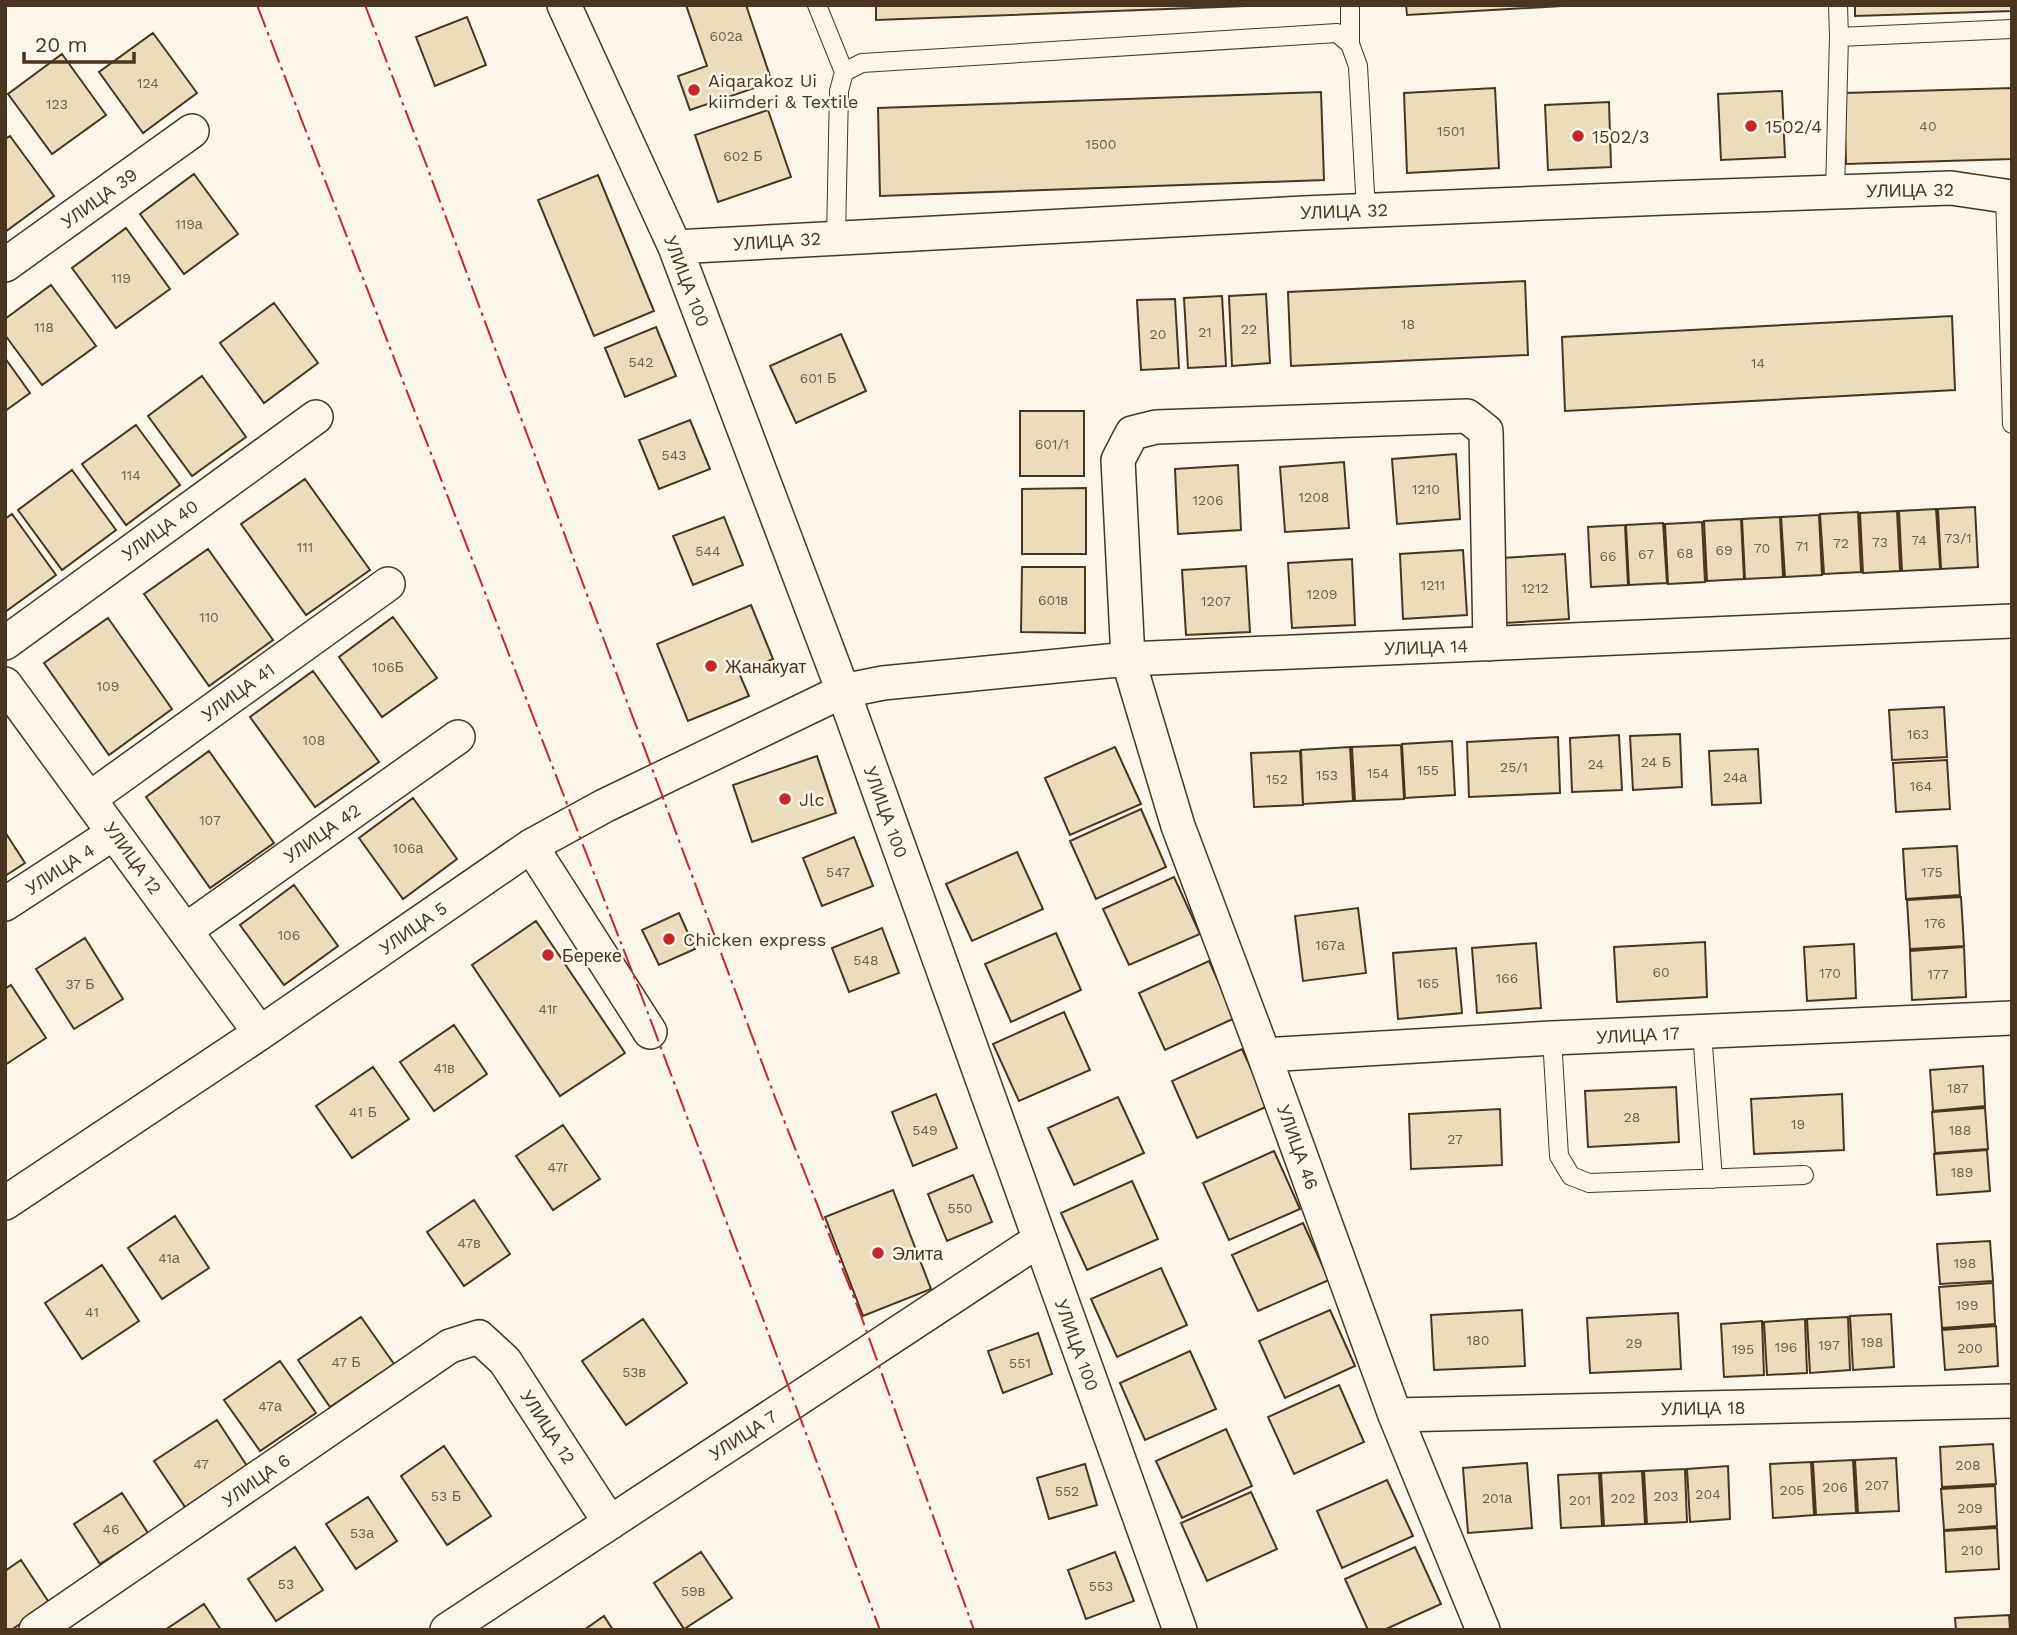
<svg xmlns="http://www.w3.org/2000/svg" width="2017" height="1635" font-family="'Work Sans',sans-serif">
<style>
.building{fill:#ecdcbc;stroke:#4a3520;stroke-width:2}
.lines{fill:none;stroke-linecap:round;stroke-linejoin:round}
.lane-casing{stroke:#4a3520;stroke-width:20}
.street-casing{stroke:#4a3520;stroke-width:36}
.lane{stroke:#fbf6e9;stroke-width:18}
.street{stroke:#fbf6e9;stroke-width:33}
.power{stroke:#c62828;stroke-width:2;stroke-dasharray:24 5 3.5 5;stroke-linecap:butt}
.poi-dot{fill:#c62828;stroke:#fbf6e9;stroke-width:2.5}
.labels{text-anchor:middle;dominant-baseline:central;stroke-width:5;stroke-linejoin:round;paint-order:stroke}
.number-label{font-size:14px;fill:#725f47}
.poi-label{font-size:18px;fill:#4a3520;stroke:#fbf6e9;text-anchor:start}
.street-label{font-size:18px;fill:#4a3520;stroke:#fbf6e9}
</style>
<rect width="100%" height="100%" fill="#fbf6e9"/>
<path class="building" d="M 686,5 L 746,5 L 772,82 L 690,110 L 678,76 L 707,66 Z
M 876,5 L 1274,5 L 876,20 Z
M 1406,5 L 1579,5 L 1407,15 Z
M 1855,5 L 2012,5 L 2012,11 L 1855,16 Z
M 467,17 L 486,65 L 435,86 L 416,37 Z
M 153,33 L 197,93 L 143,133 L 99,72 Z
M 62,54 L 106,115 L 52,154 L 8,94 Z
M 1495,88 L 1499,168 L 1407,173 L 1404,93 Z
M 2012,88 L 2012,159 L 1846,164 L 1844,93 Z
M 1782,91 L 1785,157 L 1721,160 L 1718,94 Z
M 1321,92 L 1324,180 L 880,196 L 878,108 Z
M 1609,102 L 1611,167 L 1548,170 L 1545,105 Z
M 768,110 L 791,177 L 718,202 L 695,135 Z
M 10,136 L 54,196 L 5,232 L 5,139 Z
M 194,174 L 238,234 L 184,274 L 140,214 Z
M 598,175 L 654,311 L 594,336 L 538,200 Z
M 126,228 L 170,289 L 116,328 L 72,268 Z
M 1525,281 L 1528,355 L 1291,366 L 1288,292 Z
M 51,285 L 96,346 L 42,385 L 5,335 L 5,319 Z
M 1266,294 L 1270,363 L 1232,366 L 1229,296 Z
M 1222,296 L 1226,366 L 1188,368 L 1184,298 Z
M 1175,299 L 1179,368 L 1141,370 L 1137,300 Z
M 274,303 L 318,363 L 264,403 L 220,343 Z
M 1952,316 L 1955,390 L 1565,411 L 1562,337 Z
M 656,327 L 676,376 L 625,397 L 605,348 Z
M 841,334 L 866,391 L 796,423 L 770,366 Z
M 5,358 L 30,393 L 5,411 Z
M 202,376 L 246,437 L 192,476 L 148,416 Z
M 1020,411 L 1084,411 L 1084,476 L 1020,476 Z
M 690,420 L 710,469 L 659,489 L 639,440 Z
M 136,425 L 180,485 L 126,525 L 82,464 Z
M 1456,454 L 1460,519 L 1397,524 L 1392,459 Z
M 1344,462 L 1349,528 L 1285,532 L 1280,467 Z
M 1238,465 L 1241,530 L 1178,534 L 1175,469 Z
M 72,470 L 116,530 L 62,570 L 18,510 Z
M 305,479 L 370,570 L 306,615 L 241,524 Z
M 1086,488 L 1086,554 L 1022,554 L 1022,489 Z
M 1975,507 L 1978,567 L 1941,569 L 1938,509 Z
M 1936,509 L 1940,569 L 1902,571 L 1899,511 Z
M 1897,511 L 1900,571 L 1863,573 L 1860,513 Z
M 1858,512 L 1861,572 L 1824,574 L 1820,514 Z
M 12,514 L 56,575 L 5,612 L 5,519 Z
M 1819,515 L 1822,575 L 1785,577 L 1781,517 Z
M 724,517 L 743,565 L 693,585 L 673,536 Z
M 1780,517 L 1783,577 L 1745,579 L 1742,519 Z
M 1741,519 L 1744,579 L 1707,581 L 1704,521 Z
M 1702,522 L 1705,582 L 1668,584 L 1665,524 Z
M 1663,523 L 1667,583 L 1629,585 L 1626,525 Z
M 1625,525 L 1628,585 L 1591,587 L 1588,527 Z
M 208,549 L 273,640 L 209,686 L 144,594 Z
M 1463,550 L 1467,615 L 1403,619 L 1400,554 Z
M 1565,554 L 1569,619 L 1505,623 L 1502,558 Z
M 1352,559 L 1355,625 L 1292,628 L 1288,563 Z
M 1246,566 L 1250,632 L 1186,635 L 1182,570 Z
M 1022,567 L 1085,567 L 1085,633 L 1021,632 Z
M 751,605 L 773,659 L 739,673 L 749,696 L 688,721 L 657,644 Z
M 393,617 L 437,678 L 382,717 L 339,657 Z
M 108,618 L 172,709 L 109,755 L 44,663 Z
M 313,671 L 379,762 L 315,807 L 250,717 Z
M 1944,707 L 1947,757 L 1892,760 L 1889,710 Z
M 1680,734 L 1682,787 L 1633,790 L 1630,736 Z
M 1619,735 L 1622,790 L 1572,792 L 1570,738 Z
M 1558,737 L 1560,793 L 1469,797 L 1467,742 Z
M 1452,741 L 1455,795 L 1405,798 L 1402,744 Z
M 1401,745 L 1404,799 L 1355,801 L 1352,747 Z
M 1115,747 L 1141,804 L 1070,835 L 1045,778 Z
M 1350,747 L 1353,801 L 1303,804 L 1301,750 Z
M 1758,749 L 1761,803 L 1712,805 L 1709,751 Z
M 209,751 L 274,843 L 210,888 L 146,797 Z
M 1300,751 L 1303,805 L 1254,807 L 1251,753 Z
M 817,756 L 836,813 L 752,842 L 733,785 Z
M 1947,760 L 1950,809 L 1896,812 L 1893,763 Z
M 413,798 L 457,859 L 403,899 L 359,838 Z
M 1141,809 L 1166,867 L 1096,899 L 1070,841 Z
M 5,832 L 25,863 L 5,876 Z
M 854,837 L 873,886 L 822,906 L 803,858 Z
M 1957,846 L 1960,895 L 1906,899 L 1903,849 Z
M 1017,852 L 1043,909 L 972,941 L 946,884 Z
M 1174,877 L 1200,934 L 1129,965 L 1103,909 Z
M 294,885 L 338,946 L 284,985 L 240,925 Z
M 1961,897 L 1964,946 L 1910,949 L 1907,900 Z
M 1358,908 L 1366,973 L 1303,981 L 1295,916 Z
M 679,913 L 695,949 L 659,965 L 642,930 Z
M 536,921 L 625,1053 L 560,1096 L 472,965 Z
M 882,928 L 899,973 L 849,992 L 832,948 Z
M 1056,933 L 1081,990 L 1011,1022 L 985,964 Z
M 85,938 L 123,999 L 74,1029 L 36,969 Z
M 1705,942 L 1707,997 L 1617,1002 L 1614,947 Z
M 1536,943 L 1541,1008 L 1477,1013 L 1472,948 Z
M 1854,944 L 1856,998 L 1807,1001 L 1804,947 Z
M 1964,947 L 1966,997 L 1912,1000 L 1910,951 Z
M 1456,948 L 1462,1013 L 1398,1019 L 1393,953 Z
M 1209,961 L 1235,1018 L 1165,1050 L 1139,993 Z
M 11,985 L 46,1038 L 5,1065 L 5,989 Z
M 1064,1012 L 1090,1070 L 1019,1101 L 993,1044 Z
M 454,1025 L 487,1074 L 434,1111 L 400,1062 Z
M 1242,1049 L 1268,1106 L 1197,1138 L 1172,1081 Z
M 1983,1066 L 1985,1106 L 1933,1111 L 1930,1070 Z
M 373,1067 L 409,1119 L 352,1158 L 316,1106 Z
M 1676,1087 L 1679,1142 L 1588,1147 L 1585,1091 Z
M 936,1094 L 957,1148 L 913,1166 L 892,1112 Z
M 1842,1094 L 1844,1150 L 1754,1154 L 1751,1099 Z
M 1118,1097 L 1144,1153 L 1074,1185 L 1048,1128 Z
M 1985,1108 L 1988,1149 L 1935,1153 L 1932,1112 Z
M 1500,1109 L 1502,1165 L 1411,1169 L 1409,1114 Z
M 563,1125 L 600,1179 L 553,1210 L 516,1156 Z
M 1987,1150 L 1990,1191 L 1937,1195 L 1934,1154 Z
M 1274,1151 L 1300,1209 L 1229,1240 L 1203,1183 Z
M 973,1175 L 992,1222 L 947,1241 L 928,1194 Z
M 1132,1181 L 1158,1239 L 1087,1270 L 1061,1213 Z
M 893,1190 L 931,1289 L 863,1316 L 825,1217 Z
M 474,1200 L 510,1254 L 464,1286 L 427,1232 Z
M 175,1216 L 209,1268 L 162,1299 L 128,1248 Z
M 1303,1223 L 1329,1280 L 1258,1311 L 1232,1255 Z
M 1990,1241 L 1993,1281 L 1940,1284 L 1937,1244 Z
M 102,1265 L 139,1321 L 82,1359 L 45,1303 Z
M 1161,1268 L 1187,1325 L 1117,1357 L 1091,1299 Z
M 1993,1283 L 1995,1324 L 1942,1328 L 1939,1287 Z
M 1330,1310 L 1355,1366 L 1285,1398 L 1259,1341 Z
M 1522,1310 L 1525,1366 L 1434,1370 L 1431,1315 Z
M 1678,1313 L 1681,1369 L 1590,1373 L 1587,1318 Z
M 1891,1314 L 1894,1367 L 1853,1370 L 1850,1316 Z
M 361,1317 L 394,1364 L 330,1407 L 298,1360 Z
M 1848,1317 L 1850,1370 L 1810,1373 L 1807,1319 Z
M 643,1319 L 687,1383 L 626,1425 L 582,1361 Z
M 1805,1319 L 1807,1373 L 1767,1375 L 1764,1322 Z
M 1762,1321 L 1764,1375 L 1724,1377 L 1721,1324 Z
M 1996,1326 L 1998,1366 L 1945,1370 L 1942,1330 Z
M 1038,1333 L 1052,1374 L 1003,1393 L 988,1351 Z
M 1190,1351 L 1216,1409 L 1145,1440 L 1120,1383 Z
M 280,1361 L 316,1413 L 260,1451 L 224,1400 Z
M 1339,1385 L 1364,1442 L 1294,1474 L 1268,1417 Z
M 217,1420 L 247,1466 L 185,1507 L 154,1461 Z
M 1226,1429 L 1252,1486 L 1182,1518 L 1156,1461 Z
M 1993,1444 L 1996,1484 L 1942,1487 L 1940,1447 Z
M 444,1446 L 491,1516 L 447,1545 L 401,1476 Z
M 1896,1458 L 1899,1511 L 1858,1513 L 1855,1460 Z
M 1853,1460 L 1856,1513 L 1816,1515 L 1813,1462 Z
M 1811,1462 L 1814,1515 L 1773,1518 L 1770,1464 Z
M 1527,1463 L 1532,1528 L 1468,1533 L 1463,1468 Z
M 1085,1464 L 1097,1505 L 1049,1519 L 1037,1478 Z
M 1728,1466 L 1730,1519 L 1690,1522 L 1687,1469 Z
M 1685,1469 L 1687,1522 L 1647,1524 L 1644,1471 Z
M 1642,1471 L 1645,1524 L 1604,1526 L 1601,1473 Z
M 1599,1473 L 1602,1526 L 1561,1528 L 1558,1475 Z
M 1387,1480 L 1413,1536 L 1342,1568 L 1317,1511 Z
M 1995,1486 L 1997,1526 L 1944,1530 L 1941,1489 Z
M 1251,1492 L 1277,1549 L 1207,1581 L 1181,1523 Z
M 122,1493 L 148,1533 L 100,1564 L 74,1524 Z
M 368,1497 L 397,1541 L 356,1569 L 326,1524 Z
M 1997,1528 L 1999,1569 L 1946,1572 L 1944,1531 Z
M 295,1547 L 323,1590 L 276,1621 L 248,1579 Z
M 1415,1547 L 1441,1604 L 1384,1630 L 1368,1630 L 1345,1579 Z
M 701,1552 L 732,1598 L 684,1629 L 654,1583 Z
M 1115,1552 L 1134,1601 L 1086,1619 L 1068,1570 Z
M 21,1560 L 50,1604 L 11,1630 L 5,1630 L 5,1571 Z
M 204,1604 L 221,1630 L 165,1630 Z
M 2009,1615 L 2010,1630 L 1956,1630 L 1955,1618 Z
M 604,1616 L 613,1630 L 584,1630 Z"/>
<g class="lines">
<g class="lane-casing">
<path id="lane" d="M 817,5 L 844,72
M 1838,5 L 1839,37
M 1350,44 L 1350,5
M 1835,192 L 1839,37 L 2012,29
M 2005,195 L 2012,424
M 836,237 L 839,91 L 844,72 L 862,63 L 1337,33 L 1350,44 L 1358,66 L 1366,211
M 1702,1032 L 1713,1179
M 1552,1038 L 1559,1156 L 1571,1176 L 1589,1183 L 1804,1175"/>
</g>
<g class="street-casing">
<path id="street" d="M 564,5 L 675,247 L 843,691 L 1180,1630
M 675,247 L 1304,213 L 1664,198 L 1951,188 L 2012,197
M 5,265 L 192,131
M 5,643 L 316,417
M 5,684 L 260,1033
M 89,799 L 388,584
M 531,846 L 650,1032
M 5,904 L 114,833
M 186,930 L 458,737
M 1264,1055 L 1552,1038 L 2012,1018
M 5,1203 L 260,1033 L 531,846 L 604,806 L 843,691 L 883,683 L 1128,659 L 2012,621
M 1395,1415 L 2012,1401
M 36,1630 L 450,1346 L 479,1337 L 505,1361 L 610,1523
M 447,1630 L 1039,1240
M 1483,1630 L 1395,1415 L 1264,1055 L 1178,826 L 1128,659 L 1118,460 L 1132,433 L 1156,427 L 1467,416 L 1486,431 L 1490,644"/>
</g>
<use href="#lane" class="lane"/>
<use href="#street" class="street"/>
<path class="power" d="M 257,5 L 640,992 L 880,1630
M 365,5 L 423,156 L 776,1100 L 860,1313 L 974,1630"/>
</g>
<g class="poi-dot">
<circle cx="694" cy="90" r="7"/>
<circle cx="1751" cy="126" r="7"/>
<circle cx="1578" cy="136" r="7"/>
<circle cx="711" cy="666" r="7"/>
<circle cx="785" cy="799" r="7"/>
<circle cx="669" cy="939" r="7"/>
<circle cx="548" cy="955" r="7"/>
<circle cx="878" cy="1253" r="7"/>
</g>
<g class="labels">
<g class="number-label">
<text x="726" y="36">602а</text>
<text x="148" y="83">124</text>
<text x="57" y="104">123</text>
<text x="1928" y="126">40</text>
<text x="1451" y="131">1501</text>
<text x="1101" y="144">1500</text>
<text x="743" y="156">602 Б</text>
<text x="189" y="224">119а</text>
<text x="121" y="278">119</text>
<text x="1408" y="324">18</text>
<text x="44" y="327">118</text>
<text x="1249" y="329">22</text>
<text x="1205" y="332">21</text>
<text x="1158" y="334">20</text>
<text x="641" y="362">542</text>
<text x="1758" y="363">14</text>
<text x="818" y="378">601 Б</text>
<text x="1052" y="444">601/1</text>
<text x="674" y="455">543</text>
<text x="131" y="475">114</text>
<text x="1426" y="489">1210</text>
<text x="1314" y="497">1208</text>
<text x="1208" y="500">1206</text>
<text x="1958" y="538">73/1</text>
<text x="1919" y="540">74</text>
<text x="1880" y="542">73</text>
<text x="1841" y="543">72</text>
<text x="1802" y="546">71</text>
<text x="305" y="547">111</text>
<text x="1762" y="548">70</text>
<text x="1724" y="550">69</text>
<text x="708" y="551">544</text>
<text x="1685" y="553">68</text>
<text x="1646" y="554">67</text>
<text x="1608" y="556">66</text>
<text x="1433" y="585">1211</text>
<text x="1535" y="588">1212</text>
<text x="1322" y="594">1209</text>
<text x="1053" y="600">601в</text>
<text x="1216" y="601">1207</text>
<text x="209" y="617">110</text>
<text x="388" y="667">106Б</text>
<text x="108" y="686">109</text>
<text x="1918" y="734">163</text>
<text x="314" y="740">108</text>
<text x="1656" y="762">24 Б</text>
<text x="1596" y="764">24</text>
<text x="1514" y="767">25/1</text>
<text x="1428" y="770">155</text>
<text x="1378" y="773">154</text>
<text x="1327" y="775">153</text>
<text x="1735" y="777">24а</text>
<text x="1277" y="779">152</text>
<text x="1921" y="786">164</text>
<text x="210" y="820">107</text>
<text x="408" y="848">106а</text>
<text x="838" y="872">547</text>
<text x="1932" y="872">175</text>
<text x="1935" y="923">176</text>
<text x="289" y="935">106</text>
<text x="1330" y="945">167а</text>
<text x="866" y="960">548</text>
<text x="1661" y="972">60</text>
<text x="1830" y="973">170</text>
<text x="1938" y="974">177</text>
<text x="1507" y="978">166</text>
<text x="1428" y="983">165</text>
<text x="80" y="984">37 Б</text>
<text x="548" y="1009">41г</text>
<text x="444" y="1068">41в</text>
<text x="1958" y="1088">187</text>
<text x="363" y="1112">41 Б</text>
<text x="1632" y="1117">28</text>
<text x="1798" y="1124">19</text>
<text x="925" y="1130">549</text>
<text x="1960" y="1130">188</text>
<text x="1455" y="1139">27</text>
<text x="558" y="1167">47г</text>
<text x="1962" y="1172">189</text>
<text x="960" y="1208">550</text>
<text x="469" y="1243">47в</text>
<text x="169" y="1258">41а</text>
<text x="1965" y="1263">198</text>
<text x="1967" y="1305">199</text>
<text x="92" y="1312">41</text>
<text x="1478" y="1340">180</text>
<text x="1872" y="1342">198</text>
<text x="1634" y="1343">29</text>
<text x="1829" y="1345">197</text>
<text x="1786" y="1347">196</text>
<text x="1970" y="1348">200</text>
<text x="1743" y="1349">195</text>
<text x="346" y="1362">47 Б</text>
<text x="1020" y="1363">551</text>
<text x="634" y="1372">53в</text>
<text x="270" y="1406">47а</text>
<text x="201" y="1464">47</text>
<text x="1968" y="1465">208</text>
<text x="1877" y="1485">207</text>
<text x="1835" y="1487">206</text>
<text x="1792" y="1490">205</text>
<text x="1067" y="1491">552</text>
<text x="1708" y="1494">204</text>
<text x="446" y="1496">53 Б</text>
<text x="1666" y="1496">203</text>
<text x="1497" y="1498">201а</text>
<text x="1623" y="1498">202</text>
<text x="1580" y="1500">201</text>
<text x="1970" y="1508">209</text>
<text x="111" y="1529">46</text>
<text x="362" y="1533">53а</text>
<text x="1972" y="1550">210</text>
<text x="286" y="1584">53</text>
<text x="1101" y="1586">553</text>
<text x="693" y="1591">59в</text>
</g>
<g class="poi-label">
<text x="708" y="80">Aiqarakoz Ui<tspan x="708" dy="21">kiimderi &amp; Textile</tspan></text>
<text x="1765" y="126">1502/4</text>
<text x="1592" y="136">1502/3</text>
<text x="725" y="666">Жанакуат</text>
<text x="799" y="799">Jlc</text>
<text x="683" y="939">Chicken express</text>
<text x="562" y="955">Береке</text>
<text x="892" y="1253">Элита</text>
</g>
<g class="street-label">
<text transform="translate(1910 190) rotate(-1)">УЛИЦА 32</text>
<text transform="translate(99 198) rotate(-36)">УЛИЦА 39</text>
<text transform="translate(1344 211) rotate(-2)">УЛИЦА 32</text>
<text transform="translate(777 241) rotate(-4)">УЛИЦА 32</text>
<text transform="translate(687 281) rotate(69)">УЛИЦА 100</text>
<text transform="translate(160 530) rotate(-36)">УЛИЦА 40</text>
<text transform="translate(1426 647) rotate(-2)">УЛИЦА 14</text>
<text transform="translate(238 692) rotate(-36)">УЛИЦА 41</text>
<text transform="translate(886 812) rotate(70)">УЛИЦА 100</text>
<text transform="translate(322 833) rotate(-35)">УЛИЦА 42</text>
<text transform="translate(133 858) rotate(54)">УЛИЦА 12</text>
<text transform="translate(60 869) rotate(-33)">УЛИЦА 4</text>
<text transform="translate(413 928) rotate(-35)">УЛИЦА 5</text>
<text transform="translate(1638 1035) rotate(-3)">УЛИЦА 17</text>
<text transform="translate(1298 1147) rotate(70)">УЛИЦА 46</text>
<text transform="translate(1077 1345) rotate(70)">УЛИЦА 100</text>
<text transform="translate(1703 1408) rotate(-1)">УЛИЦА 18</text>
<text transform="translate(548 1427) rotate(57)">УЛИЦА 12</text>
<text transform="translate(743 1435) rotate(-33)">УЛИЦА 7</text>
<text transform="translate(256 1480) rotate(-35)">УЛИЦА 6</text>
</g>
</g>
<rect width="2017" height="1635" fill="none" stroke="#4a3520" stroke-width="14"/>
<path d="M24 52v10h110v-10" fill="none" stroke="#4a3520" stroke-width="3.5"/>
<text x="35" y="52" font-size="21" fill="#4a3520" stroke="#fbf6e9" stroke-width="5" paint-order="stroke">20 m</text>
</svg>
